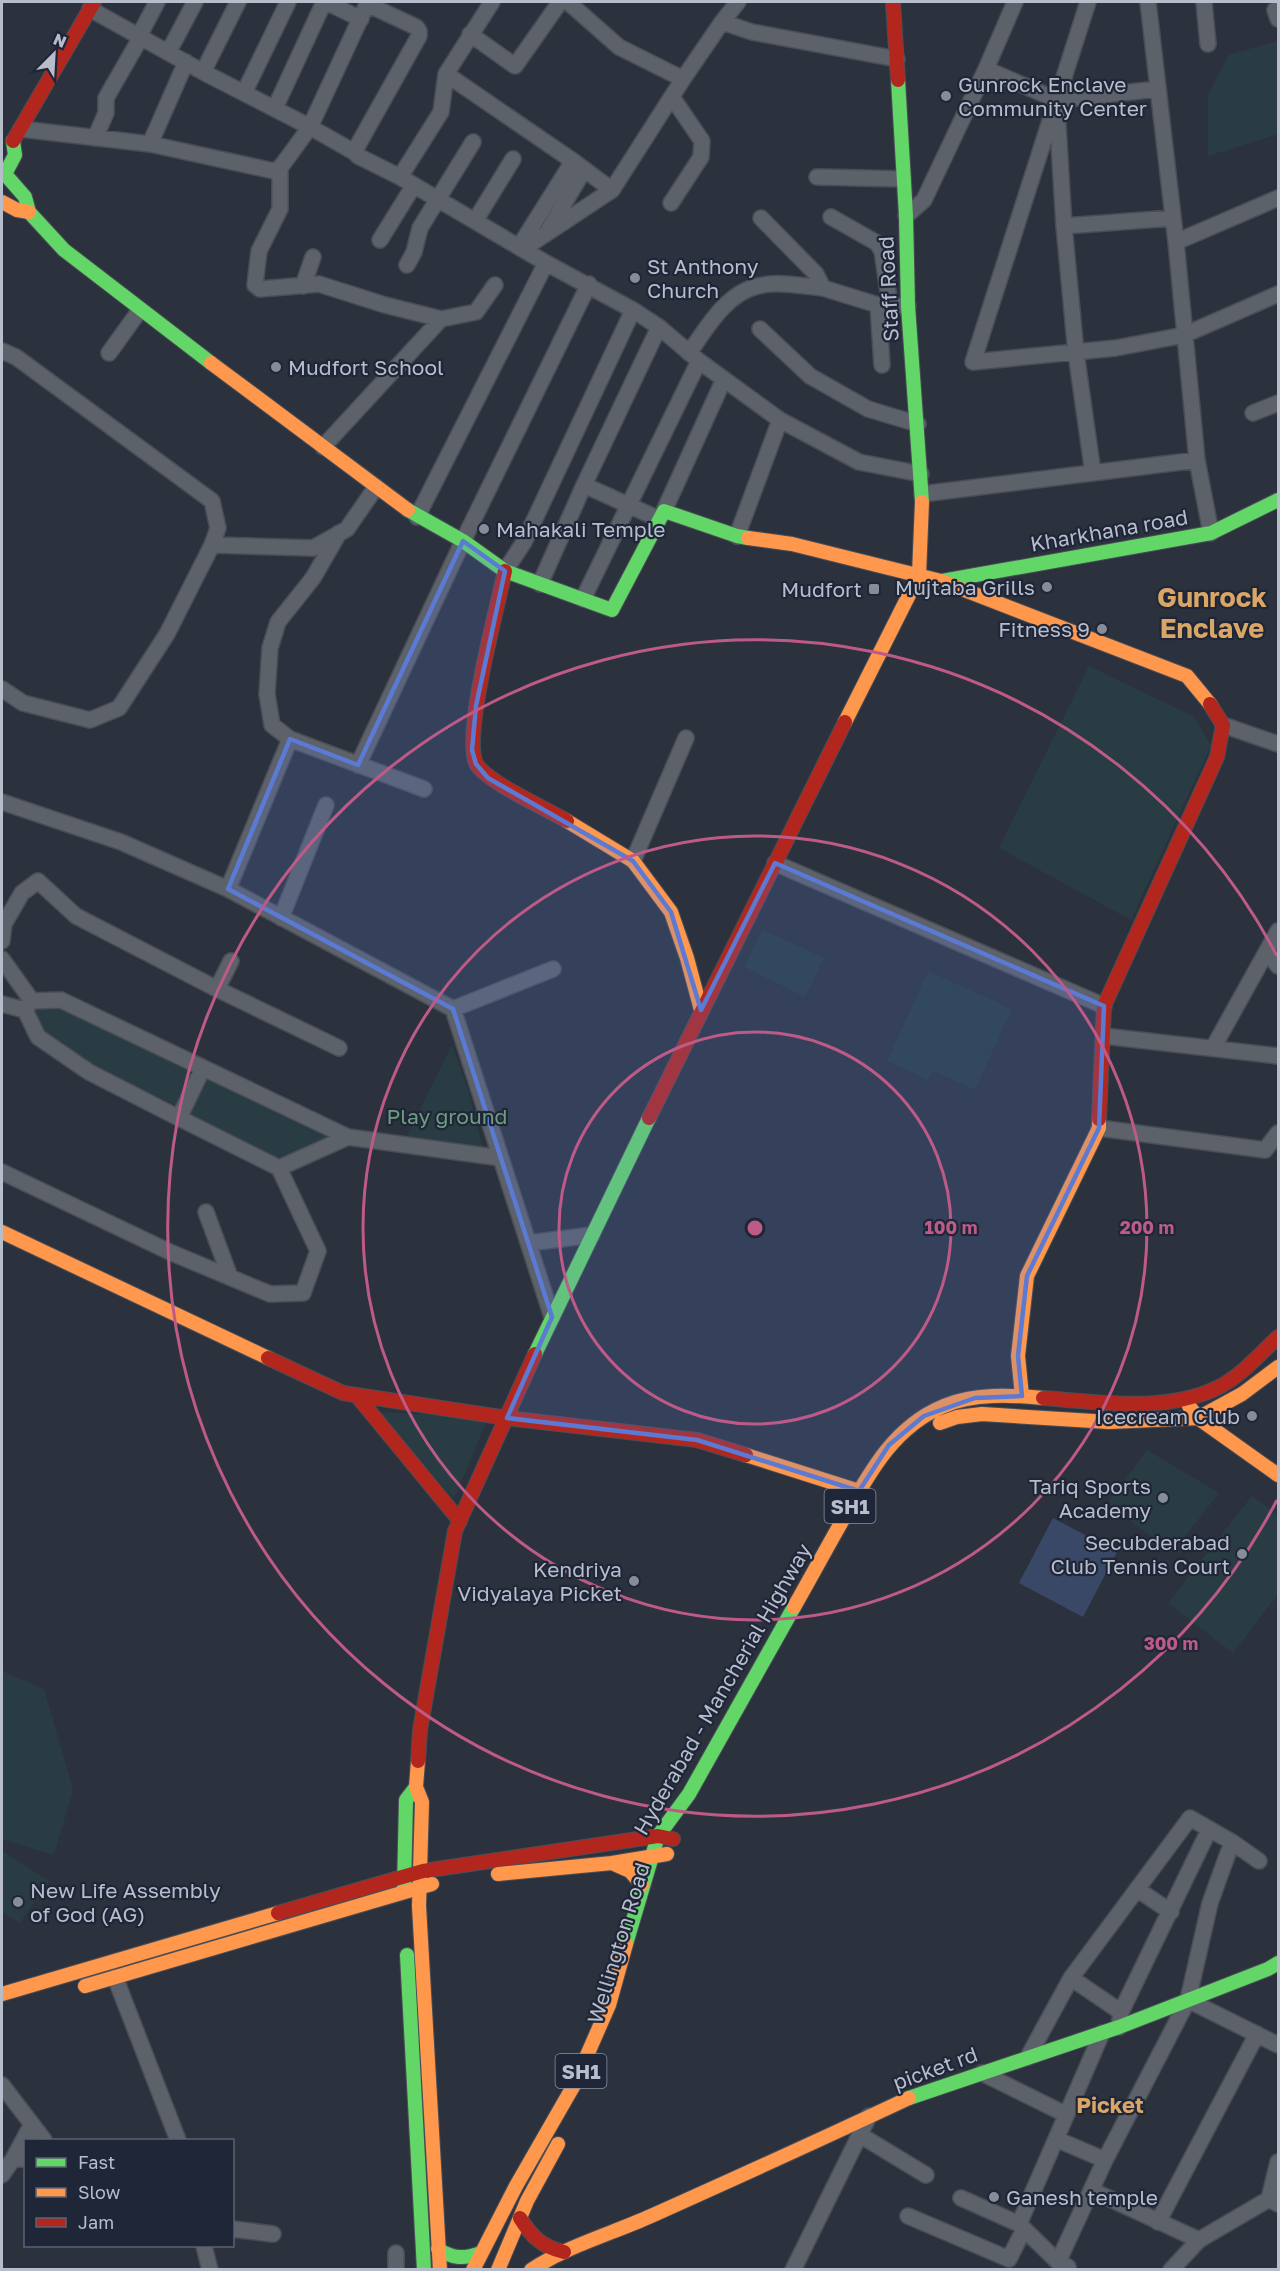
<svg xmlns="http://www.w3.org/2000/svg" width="1280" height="2271" font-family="'Golos Text',sans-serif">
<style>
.green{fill:#293c43}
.water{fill:#3a4868}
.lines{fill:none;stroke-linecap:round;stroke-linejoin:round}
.street-casing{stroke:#494d56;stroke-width:18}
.fast-casing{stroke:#494d56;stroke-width:16}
.slow-casing{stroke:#494d56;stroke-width:16}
.jam-casing{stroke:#494d56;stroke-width:16}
.street{stroke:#5d616a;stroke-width:15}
.fast{stroke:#63d668;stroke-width:14}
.slow{stroke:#ff974d;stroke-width:14}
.jam{stroke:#b3261e;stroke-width:14}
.rail{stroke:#5b5f68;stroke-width:4;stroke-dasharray:6 6;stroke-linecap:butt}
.marked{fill:#5b7ad3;fill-opacity:0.2;stroke:#5b7ad3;stroke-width:4.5;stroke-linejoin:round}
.ring{fill:none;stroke:#be5a88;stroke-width:3}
.poi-dot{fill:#878c9a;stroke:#1f2638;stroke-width:2}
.labels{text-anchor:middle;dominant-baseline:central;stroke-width:4.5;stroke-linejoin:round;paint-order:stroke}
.shield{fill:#1f2638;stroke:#8a90a0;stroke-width:1.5}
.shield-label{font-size:20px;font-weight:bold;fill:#b8bdcc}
.poi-label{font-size:21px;fill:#b8bdcc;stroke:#1f2638;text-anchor:end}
.street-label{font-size:21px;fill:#b8bdcc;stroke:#1f2638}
.park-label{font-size:21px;fill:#6e9e7f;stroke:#1f2638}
.neighbourhood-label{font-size:22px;font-weight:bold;fill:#d9a666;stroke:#1f2638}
.district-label{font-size:27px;font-weight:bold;fill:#d9a666;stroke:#1f2638}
.centre{fill:#be5a88;stroke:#1f2638;stroke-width:3}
.ring-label{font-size:18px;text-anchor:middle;font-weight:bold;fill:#be5a88;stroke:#1f2638;stroke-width:4.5;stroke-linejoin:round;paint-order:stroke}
</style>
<rect width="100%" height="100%" fill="#2c323d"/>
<path class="green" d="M 1276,41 L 1278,47 L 1278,134 L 1208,156 L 1208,94 L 1229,55 Z
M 1089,666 L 1194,717 L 1211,745 L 1131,920 L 999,848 Z
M 762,929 L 824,958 L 805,997 L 744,967 Z
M 928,971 L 1012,1009 L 975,1090 L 933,1071 L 928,1080 L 887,1061 Z
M 58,1007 L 190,1069 L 176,1105 L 95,1069 L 38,1030 L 34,1010 Z
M 452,1045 L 468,1090 L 483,1149 L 406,1138 Z
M 206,1078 L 335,1138 L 279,1160 L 188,1114 Z
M 378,1412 L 490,1418 L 485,1425 L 455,1497 L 453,1498 Z
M 1147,1450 L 1219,1493 L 1172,1553 L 1107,1503 Z
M 1252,1496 L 1278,1515 L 1278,1594 L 1233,1653 L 1168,1603 Z
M 2,1671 L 44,1689 L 73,1790 L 54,1855 L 2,1839 Z
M 2,1851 L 49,1881 L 20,1923 L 2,1912 Z"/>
<path class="water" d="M 1053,1518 L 1117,1552 L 1083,1617 L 1019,1583 Z"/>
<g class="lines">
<g class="street-casing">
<path id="street" d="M 326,2 L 361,19
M 568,2 L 619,47 L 683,79 L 612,190
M 1088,2 L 973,362 L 1116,348 L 1184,335 L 1278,294
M 1148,2 L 1176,242 L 1197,460 L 1211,533
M 1204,2 L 1208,44
M 90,9 L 203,72 L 310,127 L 354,152 L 358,156 L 400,177 L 546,263 L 633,310 L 659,327 L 699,361 L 780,420 L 859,462 L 921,474
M 1275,10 L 1278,19
M 722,22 L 752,32 L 897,59
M 470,34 L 515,66 L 560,2
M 139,36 L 157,2
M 169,51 L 195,2
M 986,69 L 1057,100 L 1158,89
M 203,72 L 238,2
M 446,74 L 492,2
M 683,79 L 722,22 L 738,2
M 244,93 L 288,2
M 275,108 L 324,2
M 1057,109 L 1064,226 L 1076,353 L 1093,473
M 21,129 L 150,144 L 274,171 L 280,168 L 310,127 L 368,2
M 95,138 L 106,113 L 106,98 L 141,37
M 150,144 L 186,62
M 354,152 L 419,36 L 419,31 L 416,27 L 367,4
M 280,168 L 280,209 L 259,251 L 255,285 L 260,289 L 319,284 L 385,305 L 441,319 L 476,312 L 495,285
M 400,177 L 441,112 L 446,74 L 573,161 L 612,190 L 523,249
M 817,177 L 903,179
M 671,203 L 701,157 L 702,141 L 672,97
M 906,216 L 924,200 L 986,69 L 1015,2
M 831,217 L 877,243 L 882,251 L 890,305
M 761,218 L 816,274 L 823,288 L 878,305 L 908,306
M 475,221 L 513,159
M 1064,226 L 1173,218
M 549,229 L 584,170
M 380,240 L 414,185
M 1176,242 L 1278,198
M 519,247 L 573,161
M 407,265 L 414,252 L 420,228 L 473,142
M 303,286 L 313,257
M 878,305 L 882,365
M 760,329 L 810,376 L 868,409 L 918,424
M 2,351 L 16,357 L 212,501 L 218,528 L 212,545 L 167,634 L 119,708 L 90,720 L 23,703 L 2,689
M 109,353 L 140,310
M 689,353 C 706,329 726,293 758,286 C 779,281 802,286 823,288
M 1253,413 L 1278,403
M 323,447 L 441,319
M 584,485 L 659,519
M 922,494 L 1197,460
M 664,511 L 724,379
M 417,517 L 546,263
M 737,536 L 780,420
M 212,545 L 313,548 L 347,529 L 376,487
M 505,571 L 524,542 L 633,310
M 540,584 L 584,485 L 659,327
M 583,599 L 699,361
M 1223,725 L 1278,744
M 290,739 L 272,725 L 267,694 L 270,648 L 278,622 L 313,578 L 339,533
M 358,765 L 463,541 L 589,284
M 2,802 L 121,842 L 228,889 L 453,1009 L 552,1317
M 633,861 L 686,738
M 775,863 L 1104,1006
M 228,889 L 290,739 L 424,789
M 281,918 L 326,805
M 2,941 L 4,924 L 22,893 L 38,881 L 76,916 L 217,989
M 1267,951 L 1278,966
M 2,959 L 32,1001 L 25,1010 L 2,1004
M 231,961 L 217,989 L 339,1048
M 32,1001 L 61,1000 L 348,1137 L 501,1158
M 453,1009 L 553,969
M 25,1010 L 38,1037 L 89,1072 L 179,1118
M 1104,1036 L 1278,1056
M 1213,1048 L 1278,931
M 203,1068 L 179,1118 L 279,1168 L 348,1137
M 1099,1128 L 1265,1150 L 1278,1133
M 2,1172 L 172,1253 L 270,1294 L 303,1293 L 318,1251 L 279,1168
M 206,1212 L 230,1277
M 529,1243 L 592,1235
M 1232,1842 L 1259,1861
M 1137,1889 L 1171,1912
M 115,1977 L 178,2140
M 1071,1978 L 1121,2012
M 1188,2000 L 1278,2045
M 1119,2027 L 1121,2012 L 1209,1830
M 1028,2057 L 1071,1978 L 1190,1818 L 1232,1842 L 1210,1903 L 1188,2000 L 1105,2160 L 1058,2262 L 1068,2267 L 1067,2270
M 982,2073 L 1065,2114
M 2,2085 L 44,2140
M 860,2135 L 926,2175
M 1056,2139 L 1105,2160
M 13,2159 L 32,2124
M 1278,2162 L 1269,2199 L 1278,2204
M 2,2175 L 13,2159 L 26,2159
M 1091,2190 L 1199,2240
M 961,2198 L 1019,2224
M 908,2216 L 1009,2259 L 1024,2229
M 1158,2222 L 1257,2034
M 232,2229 L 273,2234
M 204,2246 L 210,2270
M 396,2253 L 396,2270
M 1058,2262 L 1019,2224 L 1102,2033
M 793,2270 L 869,2116
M 1171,2270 L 1199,2240 L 1269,2199"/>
</g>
<g class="fast-casing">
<path id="fast" d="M 898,80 L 906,216 L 908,306 L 922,502
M 13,141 L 15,155 L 5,174 L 25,197 L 29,212 L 64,250 L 211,363
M 408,510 L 463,541 L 505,571 L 612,610 L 664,511 L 737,536 L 748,538
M 942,581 L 1211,533 L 1278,500
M 535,1354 L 649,1118
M 404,1888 L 406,1800 L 416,1787
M 626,1944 L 658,1836 L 689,1794 L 794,1607
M 407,1955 L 424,2270
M 909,2098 L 1119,2027 L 1268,1969 L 1278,1963
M 438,2249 C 453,2259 464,2259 481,2253"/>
</g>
<g class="slow-casing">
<path id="slow" d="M 2,202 L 17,210 L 29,212
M 211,363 L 408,510
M 748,538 L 792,544 L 941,581 L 1187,676 L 1210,704
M 845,722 L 919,575 L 922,502
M 567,821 L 633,861 L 671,912 L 687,958 L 701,1010
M 2,1232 L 268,1358
M 1022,1396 L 1018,1356 L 1027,1276 L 1099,1128 L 1099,1119
M 1189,1406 L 1198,1418 L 1278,1475
M 940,1423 L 957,1417 L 982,1414 L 1109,1422 L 1198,1418 L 1242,1394 L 1278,1367
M 746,1455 L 859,1491
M 794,1607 C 810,1579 825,1551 841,1523 C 867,1477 892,1427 944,1406 C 973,1393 1012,1395 1043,1398
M 418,1761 L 416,1787 L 422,1802 L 419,1906 L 440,2270
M 612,1863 L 630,1871 L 642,1885
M 498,1874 L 612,1863 L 667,1854
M 85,1986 L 432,1884
M 2,1994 L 278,1913
M 473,2270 L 516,2186 L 574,2085 L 609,2005 L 626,1944
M 498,2270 L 527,2201 L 558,2144
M 531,2270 C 569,2245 611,2234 651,2216 C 738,2177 824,2138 909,2098"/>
</g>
<g class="jam-casing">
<path id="jam" d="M 893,2 L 898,80
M 13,141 L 94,2
M 505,571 C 498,605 461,740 477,765 C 489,783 545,808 567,821
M 649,1118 L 845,722
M 1099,1119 L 1104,1006 L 1217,757 L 1223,725 L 1210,704
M 268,1358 L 343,1393 L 507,1418 L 697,1440 L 746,1455
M 357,1396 L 460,1521
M 1043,1398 C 1100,1402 1165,1413 1217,1388 C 1240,1377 1260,1354 1278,1337
M 418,1761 L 420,1730 L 455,1531 L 535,1354
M 278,1913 L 423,1871 L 658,1836 L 673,1839
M 520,2218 C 531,2236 542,2247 564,2252"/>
</g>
<use href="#street" class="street"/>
<use href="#fast" class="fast"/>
<use href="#slow" class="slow"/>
<use href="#jam" class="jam"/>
<path class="rail" d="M 485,2270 L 485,2269"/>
</g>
<path class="marked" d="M 463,541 L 505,571 L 476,706 L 472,750 L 476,764 L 488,778 L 633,861 L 671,912 L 701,1010 L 775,863 L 1104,1006 L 1099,1128 L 1027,1276 L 1018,1356 L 1022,1396 L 975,1398 L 924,1416 L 889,1445 L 859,1491 L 697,1440 L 507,1418 L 552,1317 L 453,1009 L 228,889 L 290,739 L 358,765 Z"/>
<g class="ring">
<circle cx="755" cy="1228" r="196"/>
<circle cx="755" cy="1228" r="392"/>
<path d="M1277 1500A588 588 0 1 1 1277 956"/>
</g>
<g class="poi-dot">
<circle cx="946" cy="96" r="6"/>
<circle cx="635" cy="278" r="6"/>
<circle cx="276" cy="367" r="6"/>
<circle cx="484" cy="529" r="6"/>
<circle cx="1047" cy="587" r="6"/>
<rect x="868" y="583" width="12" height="12" rx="3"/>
<circle cx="1102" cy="629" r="6"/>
<circle cx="1252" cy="1416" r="6"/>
<circle cx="1163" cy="1498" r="6"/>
<circle cx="1242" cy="1554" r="6"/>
<circle cx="634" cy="1581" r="6"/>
<circle cx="18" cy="1902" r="6"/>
<circle cx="994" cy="2197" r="6"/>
</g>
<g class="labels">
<g class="shield">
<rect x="824.5" y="1489" width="51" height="34" rx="4.5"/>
<rect x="555.5" y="2054" width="51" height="34" rx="4.5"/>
</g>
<g class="shield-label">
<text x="850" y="1506">SH1</text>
<text x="581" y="2071">SH1</text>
</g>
<g class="poi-label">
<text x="958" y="84" text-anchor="start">Gunrock Enclave<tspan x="958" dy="24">Community Center</tspan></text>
<text x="647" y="266" text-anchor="start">St Anthony<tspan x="647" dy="24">Church</tspan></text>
<text x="288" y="367" text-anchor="start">Mudfort School</text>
<text x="496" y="529" text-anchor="start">Mahakali Temple</text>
<text x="1035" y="587">Mujtaba Grills</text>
<text x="862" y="589">Mudfort</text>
<text x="1090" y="629">Fitness 9</text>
<text x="1240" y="1416">Icecream Club</text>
<text x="1151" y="1486">Tariq Sports<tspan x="1151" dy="24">Academy</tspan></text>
<text x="1230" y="1542">Secubderabad<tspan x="1230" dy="24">Club Tennis Court</tspan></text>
<text x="622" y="1569">Kendriya<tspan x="622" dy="24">Vidyalaya Picket</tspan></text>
<text x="30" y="1890" text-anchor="start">New Life Assembly<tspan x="30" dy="24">of God (AG)</tspan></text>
<text x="1006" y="2197" text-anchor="start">Ganesh temple</text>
</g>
<g class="street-label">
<text transform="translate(888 289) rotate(-93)">Staff Road</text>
<text transform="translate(1109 530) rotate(-10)">Kharkhana road</text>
<text transform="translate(722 1689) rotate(-60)">Hyderabad - Mancherial Highway</text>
<text transform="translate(618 1943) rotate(-73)">Wellington Road</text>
<text transform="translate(935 2068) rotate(-20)">picket rd</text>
</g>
<g class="park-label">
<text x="447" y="1116">Play ground</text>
</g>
<g class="neighbourhood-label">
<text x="1110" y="2104">Picket</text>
</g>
<g class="district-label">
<text x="1212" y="597">Gunrock<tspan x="1212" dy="31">Enclave</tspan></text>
</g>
</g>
<circle cx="755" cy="1228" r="9" class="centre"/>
<g class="ring-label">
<text x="951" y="1234">100 m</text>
<text x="1147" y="1234">200 m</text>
<text x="1171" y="1650">300 m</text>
</g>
<rect width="1280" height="2271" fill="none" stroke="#b8bdcc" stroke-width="6"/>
<rect x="24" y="2139" width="210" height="108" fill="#1f2638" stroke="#5c6273" stroke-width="1.5"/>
<rect x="36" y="2158" width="30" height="9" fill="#63d668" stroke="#5c6273" stroke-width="1.5"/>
<text x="78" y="2169" font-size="18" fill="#b8bdcc">Fast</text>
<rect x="36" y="2188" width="30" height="9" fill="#ff974d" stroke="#5c6273" stroke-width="1.5"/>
<text x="78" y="2199" font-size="18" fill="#b8bdcc">Slow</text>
<rect x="36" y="2218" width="30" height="9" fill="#b3261e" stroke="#5c6273" stroke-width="1.5"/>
<text x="78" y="2229" font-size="18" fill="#b8bdcc">Jam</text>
<g transform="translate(54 54) rotate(24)" stroke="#1f2638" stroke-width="4.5" paint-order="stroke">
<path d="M0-4.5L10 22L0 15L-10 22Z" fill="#b8bdcc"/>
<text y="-9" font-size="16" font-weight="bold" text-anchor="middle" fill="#b8bdcc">N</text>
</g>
</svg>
